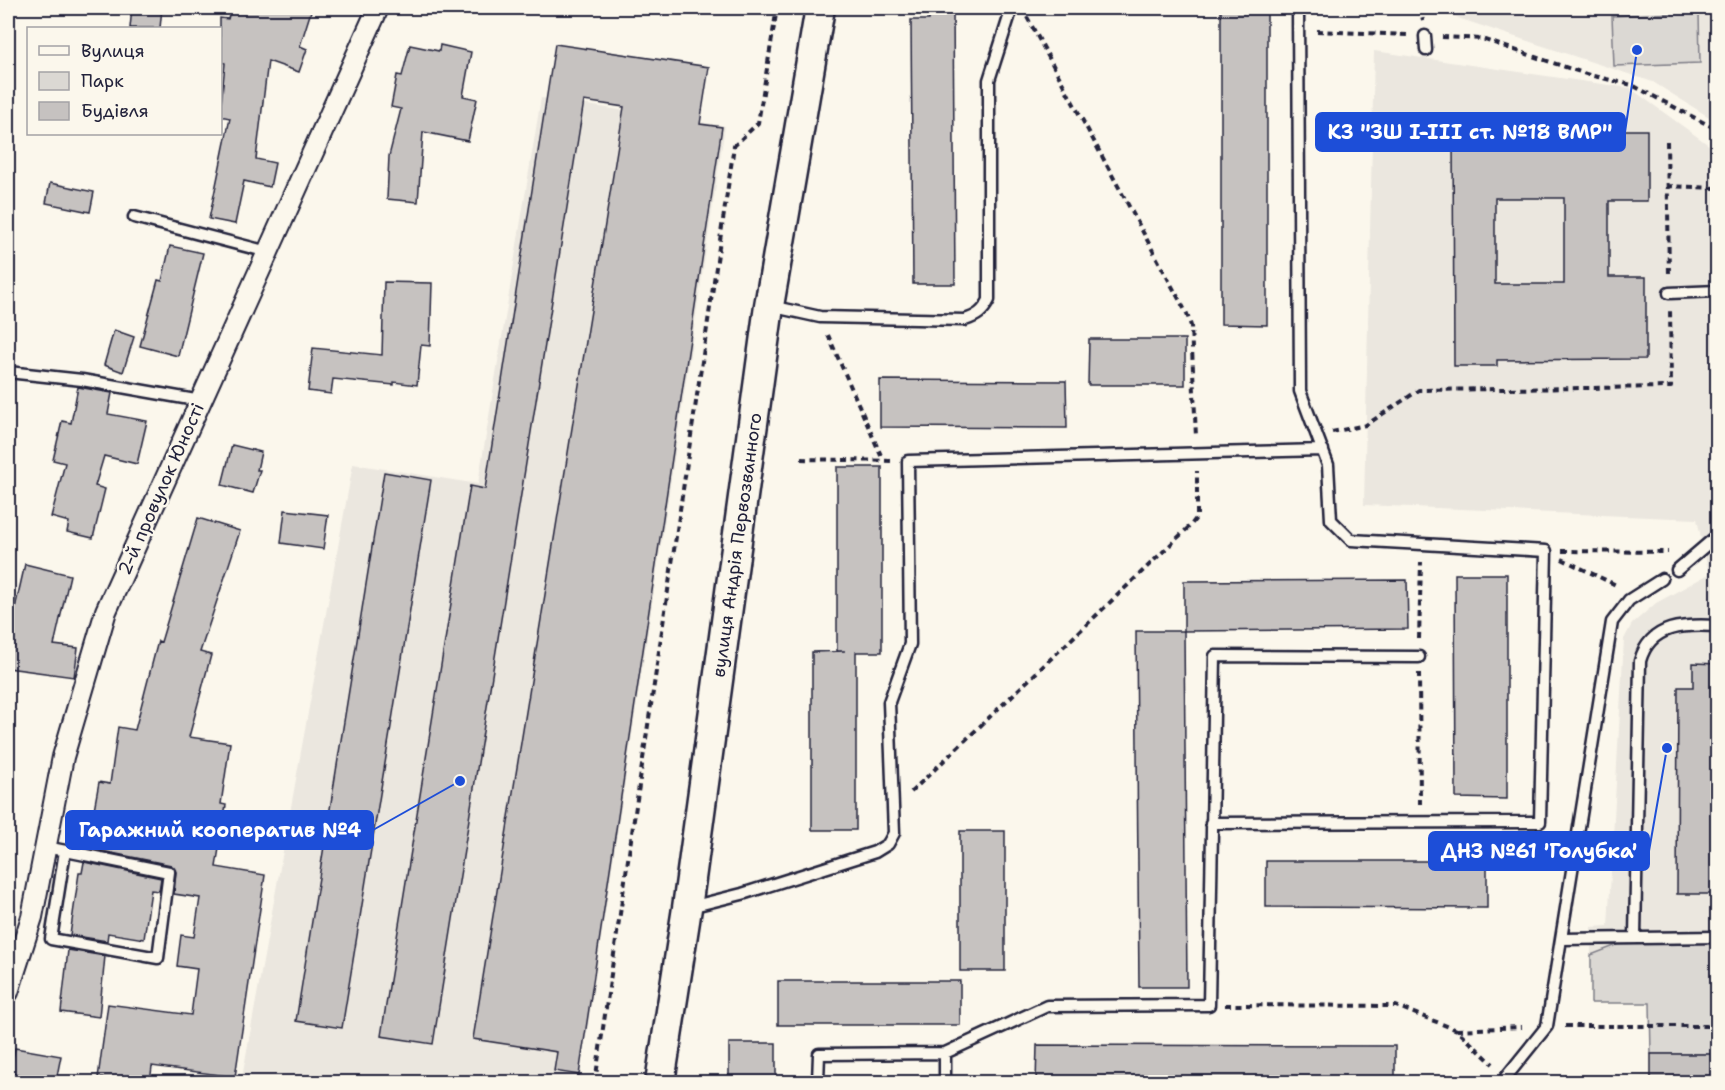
<svg xmlns="http://www.w3.org/2000/svg" width="1725" height="1090" font-family="'Shantell Sans',sans-serif">
<style>
.built{fill:#ebe7df}
.green{fill:#dbd8d3;stroke:#7e7d87;stroke-width:1.5}
.building{fill:#c6c2c0;stroke:#22223b;stroke-width:1.5;fill-rule:evenodd}
.lines{fill:none;stroke-linecap:round;stroke-linejoin:round}
.lane-casing{stroke:#22223b;stroke-width:15}
.street-casing{stroke:#22223b;stroke-width:24}
.secondary-casing{stroke:#22223b;stroke-width:33}
.path{stroke:#22223b;stroke-width:4;stroke-dasharray:6 4.5;stroke-linecap:butt}
.lane{stroke:#fbf7ec;stroke-width:10}
.street{stroke:#fbf7ec;stroke-width:20}
.secondary{stroke:#fbf7ec;stroke-width:28}
.labels{text-anchor:middle;dominant-baseline:central;stroke-width:5;stroke-linejoin:round;paint-order:stroke}
.street-label{font-size:18px;fill:#22223b;stroke:#fbf7ec}
.leader{fill:none;stroke:#1d4ed8;stroke-width:2}
.callout-dot{fill:#1d4ed8;stroke:#fbf7ec;stroke-width:2}
.callout{fill:#1d4ed8;stroke:#1d4ed8;stroke-width:2}
.callout-label{font-size:20px;text-anchor:middle;font-weight:bold;fill:#fff}
</style>
<rect width="100%" height="100%" fill="#fbf7ec"/>
<filter id="ink" filterUnits="userSpaceOnUse"><feTurbulence type="fractalNoise" baseFrequency=".0167" numOctaves="2"/><feDisplacementMap in="SourceGraphic" scale="12" xChannelSelector="R" yChannelSelector="G"/><feConvolveMatrix kernelMatrix="1 2 1 2 8 2 1 2 1" color-interpolation-filters="sRGB"/></filter>
<g filter="url(#ink)">
<path class="built" d="M 1438,8 L 1717,8 L 1717,122 L 1653,82 L 1461,19 Z
M 1374,51 L 1630,88 L 1717,151 L 1717,1003 L 1591,1003 L 1591,927 L 1608,926 L 1624,639 L 1632,624 L 1656,603 L 1709,574 L 1697,519 L 1364,505 Z
M 541,98 L 725,126 L 579,1082 L 236,1082 L 242,1078 L 353,464 L 478,484 Z"/>
<path class="green" d="M 1699,12 L 1700,63 L 1614,66 L 1612,16 Z
M 1717,937 L 1717,1054 L 1651,1054 L 1650,1003 L 1591,1003 L 1591,955 L 1635,938 Z"/>
<path class="building" d="M 132,8 L 162,8 L 160,28 L 130,28 Z
M 231,8 L 312,8 L 300,46 L 307,49 L 299,72 L 268,61 L 256,159 L 275,163 L 270,187 L 244,181 L 235,224 L 209,219 L 230,118 L 220,116 L 225,63 L 220,62 L 220,18 L 228,19 Z
M 929,8 L 953,8 L 955,284 L 913,284 L 911,20 L 929,20 Z
M 1221,8 L 1267,8 L 1267,325 L 1221,324 Z
M 555,44 L 709,67 L 700,124 L 722,127 L 579,1075 L 554,1071 L 557,1052 L 473,1039 L 624,107 L 584,101 L 433,1044 L 381,1036 L 470,486 L 485,489 Z
M 410,45 L 439,51 L 440,45 L 471,52 L 463,96 L 477,99 L 468,141 L 423,132 L 418,202 L 387,199 L 389,156 L 401,109 L 391,107 L 397,75 L 402,76 Z
M 1605,130 L 1647,130 L 1647,201 L 1609,201 L 1609,277 L 1646,277 L 1646,359 L 1497,360 L 1497,366 L 1454,366 L 1453,131 L 1605,132 ZM 1495,198 L 1564,198 L 1564,284 L 1495,284 Z
M 50,183 L 94,192 L 90,212 L 46,203 Z
M 170,246 L 203,253 L 178,356 L 140,346 L 158,280 L 162,281 Z
M 384,282 L 432,283 L 430,346 L 421,345 L 417,385 L 394,382 L 394,385 L 333,379 L 331,394 L 308,391 L 313,348 L 382,355 Z
M 114,330 L 134,337 L 123,372 L 104,365 Z
M 1089,339 L 1185,339 L 1185,385 L 1088,385 Z
M 880,380 L 1066,381 L 1067,428 L 880,427 Z
M 78,387 L 112,393 L 108,414 L 147,421 L 137,464 L 104,456 L 95,486 L 105,489 L 93,538 L 67,532 L 69,522 L 51,517 L 65,463 L 53,460 L 62,421 L 71,423 Z
M 232,445 L 261,452 L 257,470 L 260,470 L 253,493 L 222,485 Z
M 837,467 L 882,467 L 882,652 L 856,652 L 856,830 L 812,830 L 812,652 L 845,651 L 837,651 Z
M 384,472 L 431,480 L 342,1028 L 296,1021 Z
M 285,510 L 328,515 L 323,549 L 281,543 Z
M 198,518 L 240,531 L 200,652 L 211,655 L 189,737 L 230,743 L 221,804 L 226,805 L 216,867 L 265,875 L 235,1077 L 152,1066 L 150,1083 L 98,1078 L 108,1004 L 191,1015 L 197,969 L 177,966 L 181,935 L 194,937 L 200,898 L 174,894 L 176,872 L 171,865 L 87,848 L 99,782 L 110,784 L 118,727 L 135,730 L 158,641 L 161,642 Z
M 25,564 L 70,575 L 54,645 L 78,648 L 74,677 L 8,668 L 8,639 Z
M 1455,574 L 1507,574 L 1507,799 L 1456,798 Z
M 1407,580 L 1408,629 L 1184,631 L 1184,581 Z
M 1136,631 L 1184,631 L 1187,987 L 1139,987 Z
M 1693,663 L 1718,664 L 1718,894 L 1677,894 L 1678,687 L 1693,687 Z
M 960,831 L 1005,831 L 1005,971 L 960,971 Z
M 1266,861 L 1487,861 L 1487,908 L 1266,907 Z
M 84,862 L 161,878 L 159,891 L 151,890 L 144,939 L 108,933 L 107,941 L 70,935 L 79,873 L 82,873 Z
M 68,950 L 105,956 L 99,1017 L 61,1012 Z
M 778,981 L 960,981 L 960,1025 L 778,1025 Z
M 729,1043 L 776,1043 L 776,1083 L 729,1083 Z
M 1037,1045 L 1395,1046 L 1395,1083 L 1036,1083 Z
M 15,1048 L 61,1056 L 56,1081 L 10,1073 Z
M 1651,1054 L 1718,1054 L 1718,1083 L 1651,1083 Z"/>
<g class="lines">
<g class="lane-casing">
<path id="lane" d="M 1425,36 L 1426,50
M 134,217 L 268,252
M 1669,293 L 1718,291
M 770,306 L 820,317 L 965,320 C 977,316 983,312 989,300 L 989,80 L 1012,8
M 8,372 L 82,380 L 201,401
M 1677,570 L 1718,535
M 1211,823 L 1540,822 L 1546,551 L 1351,540 L 1331,520 L 1328,465 L 1300,391 L 1298,8
M 46,847 L 169,872 L 158,958 L 51,939 L 65,851
M 690,907 L 742,894 L 875,852 L 888,844 L 894,833 L 889,702 L 910,644 L 908,461 L 1323,450
M 1635,938 L 1640,661 C 1650,624 1685,624 1718,626
M 1561,939 L 1718,937
M 818,1082 L 819,1054 L 945,1053 L 1047,1006 L 1209,1005 L 1215,656 L 1419,657
M 945,1082 L 945,1053
M 1505,1082 L 1506,1077 L 1547,1026 L 1612,622 L 1629,600 L 1662,579"/>
</g>
<g class="street-casing">
<path id="street" d="M 8,992 L 32,917 L 63,757 L 106,611 L 378,8"/>
</g>
<g class="secondary-casing">
<path id="secondary" d="M 660,1082 L 687,908 L 769,306 L 820,8"/>
</g>
<path class="path" d="M 1420,8 L 1423,21
M 1027,17 L 1187,314 L 1191,326 L 1196,437
M 1317,31 L 1408,35
M 1442,37 L 1482,39 L 1589,75 L 1632,85 L 1718,130
M 1667,141 L 1669,275
M 1667,186 L 1718,188
M 828,335 L 883,460
M 1332,432 L 1366,425 L 1419,390 L 1671,387 L 1670,309
M 801,459 L 892,461
M 1562,551 L 1668,552
M 1562,559 L 1618,586
M 1419,639 L 1421,562
M 1419,673 L 1420,804
M 911,792 L 1190,526 L 1197,517 L 1197,471
M 1225,1005 L 1396,1006 L 1457,1030 L 1493,1064
M 1565,1026 L 1718,1026
M 1457,1030 L 1522,1027
M 595,1082 L 734,146 L 758,123 L 777,8"/>
<use href="#lane" class="lane"/>
<use href="#street" class="street"/>
<use href="#secondary" class="secondary"/>
</g>
</g>
<g class="labels">
<g class="street-label">
<text transform="translate(161 489) rotate(-66)">2-й провулок Юності</text>
<text transform="translate(737 545) rotate(-82)">вулиця Андрія Первозванного</text>
</g>
</g>
<path class="leader" d="M1637 50L1625 132M460 781L373 830M1667 748L1649 851"/>
<g class="callout-dot">
<circle cx="1637" cy="50" r="6"/>
<circle cx="460" cy="781" r="6"/>
<circle cx="1667" cy="748" r="6"/>
</g>
<g class="callout">
<rect x="1316" y="113" width="309" height="38" rx="6"/>
<rect x="66" y="811" width="307" height="38" rx="6"/>
<rect x="1429" y="832" width="220" height="38" rx="6"/>
</g>
<g class="callout-label">
<text x="1470" y="139">КЗ "ЗШ І-ІІІ ст. №18 ВМР"</text>
<text x="220" y="837">Гаражний кооператив №4</text>
<text x="1539" y="858">ДНЗ №61 'Голубка'</text>
</g>
<rect width="1725" height="1090" fill="none" stroke="#fbf7ec" stroke-width="30"/>
<rect x="15" y="15" width="1695" height="1060" fill="none" stroke="#22223b" stroke-width="2" filter="url(#ink)"/>
<rect x="27" y="27" width="195" height="108" fill="#fbf7ec" stroke="#a4a2a5" stroke-width="1.5"/>
<rect x="39" y="46" width="30" height="9" fill="#fbf7ec" stroke="#a4a2a5" stroke-width="1.5"/>
<text x="81" y="57" font-size="18" fill="#22223b">Вулиця</text>
<rect x="39" y="72" width="30" height="18" fill="#dbd8d3" stroke="#a4a2a5" stroke-width="1.5"/>
<text x="81" y="87" font-size="18" fill="#22223b">Парк</text>
<rect x="39" y="102" width="30" height="18" fill="#c6c2c0" stroke="#a4a2a5" stroke-width="1.5"/>
<text x="81" y="117" font-size="18" fill="#22223b">Будівля</text>
</svg>
